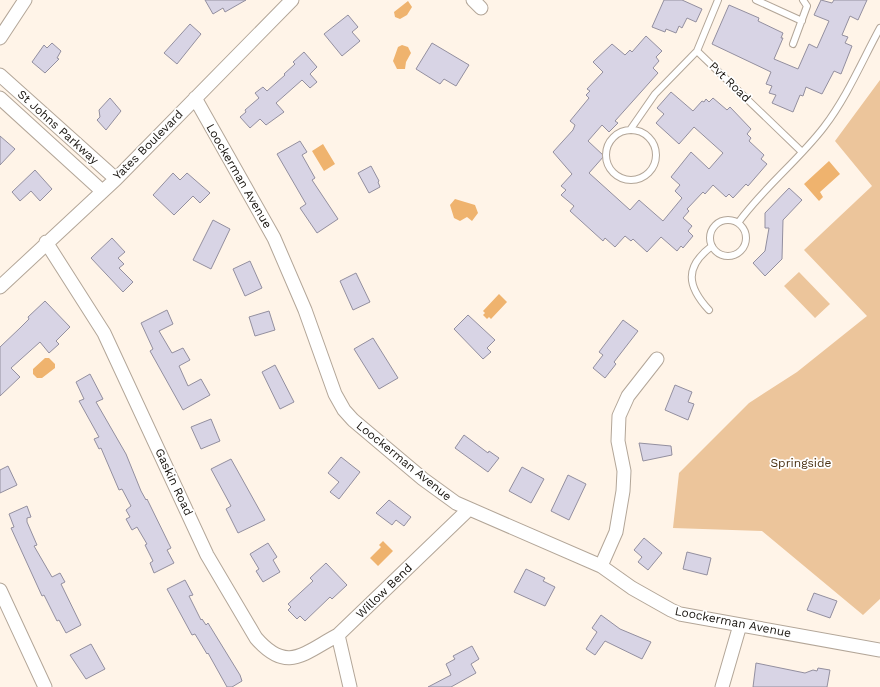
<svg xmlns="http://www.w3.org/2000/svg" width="880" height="687" font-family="'Work Sans',sans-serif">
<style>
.green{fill:#ecc59b}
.water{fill:#efb36e}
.building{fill:#d8d4e5;stroke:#938f9f}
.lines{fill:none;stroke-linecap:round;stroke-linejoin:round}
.lane-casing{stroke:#b3a698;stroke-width:8}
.street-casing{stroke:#b3a698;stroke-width:15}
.lane{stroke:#fff;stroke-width:6}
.street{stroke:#fff;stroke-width:13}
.labels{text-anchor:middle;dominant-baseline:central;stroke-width:3.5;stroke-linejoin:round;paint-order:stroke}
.street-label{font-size:12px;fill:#191510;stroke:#fff}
.park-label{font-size:12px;fill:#4a3113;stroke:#fff}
</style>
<rect width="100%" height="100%" fill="#fff4e8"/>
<path class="green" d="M 880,80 L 880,599 L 863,615 L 762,531 L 673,528 L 679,473 L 749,403 L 797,372 L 867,316 L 804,250 L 872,186 L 835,141 Z
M 799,272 L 830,304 L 815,318 L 784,286 Z"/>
<path class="water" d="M 408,1 L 412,7 L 407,15 L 400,19 L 395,17 L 394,12 Z
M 402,45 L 408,47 L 411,53 L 406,62 L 405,69 L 397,69 L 393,61 L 398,47 Z
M 323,144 L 335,164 L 324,171 L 312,151 Z
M 829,161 L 840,174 L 820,192 L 823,197 L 819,201 L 804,184 Z
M 455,199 L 475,205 L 478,213 L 472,221 L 467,217 L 460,221 L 454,218 L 450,205 Z
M 499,294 L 507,302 L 491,319 L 489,317 L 487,319 L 483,315 L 485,313 L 483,311 Z
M 45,358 L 49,358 L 55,364 L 55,368 L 42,378 L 37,378 L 33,374 L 33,369 Z
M 383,541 L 393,551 L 378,566 L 370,558 L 381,547 L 379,545 Z"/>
<path class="building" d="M 205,0 L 246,0 L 225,12 L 223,8 L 213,14 Z
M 664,0 L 682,0 L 702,9 L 696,22 L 687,18 L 682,28 L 679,26 L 676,33 L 666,29 L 665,32 L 652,27 Z
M 821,0 L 832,3 L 834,0 L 867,0 L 858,20 L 850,16 L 842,35 L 848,37 L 845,43 L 852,46 L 841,74 L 834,71 L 822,94 L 806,87 L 803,96 L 800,95 L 793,112 L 772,103 L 776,95 L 769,93 L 772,86 L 766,84 L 771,72 L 712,44 L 729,5 L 759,18 L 758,21 L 783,33 L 781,38 L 783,38 L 774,59 L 798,69 L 809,44 L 817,48 L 829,21 L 814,15 Z
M 348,15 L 358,27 L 352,32 L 360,41 L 342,56 L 324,34 Z
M 190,24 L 201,34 L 177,64 L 164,53 Z
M 646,36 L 662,51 L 656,57 L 659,61 L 653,68 L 658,73 L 615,121 L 618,123 L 609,132 L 602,125 L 588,141 L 604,156 L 589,173 L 630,210 L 639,200 L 663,221 L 682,198 L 675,191 L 680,185 L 671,177 L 691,152 L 709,169 L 723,153 L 694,127 L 679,144 L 656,123 L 664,114 L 657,108 L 671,92 L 693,111 L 702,101 L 704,102 L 706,99 L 709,102 L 713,98 L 727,110 L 730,107 L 751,129 L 747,134 L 751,138 L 749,141 L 764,155 L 761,159 L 767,164 L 748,186 L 746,184 L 733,198 L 729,194 L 726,197 L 713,185 L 705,194 L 703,192 L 687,209 L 689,211 L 683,218 L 692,226 L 688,231 L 693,236 L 683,248 L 681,246 L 677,251 L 661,237 L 647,252 L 633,239 L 631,241 L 625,236 L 615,247 L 605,238 L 603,241 L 570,211 L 574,206 L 561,195 L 566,190 L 561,186 L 572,174 L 553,152 L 573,130 L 575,125 L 570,121 L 589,98 L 586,95 L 590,91 L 587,89 L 603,72 L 593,62 L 612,44 L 625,55 L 630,50 L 632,52 Z
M 52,43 L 61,51 L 57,58 L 59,59 L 45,73 L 32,62 L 44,45 L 47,48 Z
M 432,43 L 469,65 L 456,86 L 444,79 L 440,84 L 416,69 Z
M 304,52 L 317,67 L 310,74 L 317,82 L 310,88 L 302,80 L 276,103 L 284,112 L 266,125 L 260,119 L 250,128 L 240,117 L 246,112 L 245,110 L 259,98 L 255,93 L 263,87 L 267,91 L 285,75 L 284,74 L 295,64 L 293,62 Z
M 110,98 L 121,111 L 106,130 L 97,120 L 100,117 L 99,110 Z
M 0,136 L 15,149 L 0,165 Z
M 300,141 L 307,152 L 302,155 L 315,178 L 312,180 L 338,219 L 317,233 L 300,208 L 306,204 L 277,154 Z
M 371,166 L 379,181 L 378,182 L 380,187 L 369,193 L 358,173 Z
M 35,170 L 52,189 L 40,201 L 31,191 L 20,201 L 12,192 Z
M 173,173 L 180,180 L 187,173 L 210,193 L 200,203 L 193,196 L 174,215 L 153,195 Z
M 789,188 L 802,200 L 783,220 L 782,259 L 765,276 L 753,263 L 765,251 L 769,228 L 765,228 L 765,213 Z
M 213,220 L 230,229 L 211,269 L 193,260 Z
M 112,238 L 125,252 L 118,258 L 124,264 L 119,268 L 133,282 L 123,292 L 91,258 Z
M 250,261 L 262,288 L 245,296 L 233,269 Z
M 356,273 L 370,302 L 353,310 L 340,281 Z
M 45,301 L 70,327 L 56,341 L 59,344 L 49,353 L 40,342 L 11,368 L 20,377 L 0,396 L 0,347 L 20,328 L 29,319 L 28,317 Z
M 167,310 L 173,324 L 159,331 L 172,353 L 183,348 L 190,360 L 179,366 L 188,386 L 201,379 L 210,395 L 183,410 L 150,351 L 153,349 L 141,323 Z
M 269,311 L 275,330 L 255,336 L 249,317 Z
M 468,315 L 495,340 L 487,348 L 491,352 L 483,359 L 454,329 Z
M 623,320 L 638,331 L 614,362 L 616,364 L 605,378 L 593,368 L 603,355 L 599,352 Z
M 373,338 L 398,378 L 379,389 L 354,349 Z
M 275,365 L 294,402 L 280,409 L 262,372 Z
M 90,374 L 103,399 L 96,402 L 126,454 L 141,491 L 146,500 L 147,499 L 171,548 L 167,550 L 174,563 L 154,573 L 150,563 L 153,561 L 145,545 L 147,544 L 137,527 L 132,530 L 126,519 L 130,517 L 126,510 L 131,506 L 122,489 L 119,490 L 101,448 L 99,449 L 94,439 L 99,437 L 79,401 L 84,399 L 76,382 Z
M 675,385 L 692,392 L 688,402 L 694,404 L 688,420 L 665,410 Z
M 211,419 L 220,441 L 201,449 L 191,427 Z
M 464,435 L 488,453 L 489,451 L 499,458 L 488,472 L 455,448 Z
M 639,443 L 671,446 L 672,455 L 643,461 Z
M 341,457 L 360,472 L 339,499 L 330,492 L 339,482 L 328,473 Z
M 231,459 L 265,520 L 238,533 L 226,509 L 231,506 L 211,469 Z
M 8,466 L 17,485 L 0,493 L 0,470 Z
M 522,467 L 544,479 L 531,503 L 509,491 Z
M 568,475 L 586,484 L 569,520 L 551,511 Z
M 389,500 L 411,517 L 404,526 L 396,520 L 392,525 L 376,513 Z
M 27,506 L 31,517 L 27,518 L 27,522 L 37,545 L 34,546 L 52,577 L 60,573 L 65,582 L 61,584 L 81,625 L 66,633 L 59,620 L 57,621 L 44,595 L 42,596 L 11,528 L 14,527 L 9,514 Z
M 644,538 L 662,553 L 648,570 L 638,562 L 642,557 L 634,550 Z
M 268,543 L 277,557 L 273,560 L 280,572 L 263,582 L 256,571 L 259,569 L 250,554 Z
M 687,552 L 711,558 L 707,575 L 683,569 Z
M 326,563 L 347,585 L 332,599 L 330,597 L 305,621 L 300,616 L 297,619 L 288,610 L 291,607 L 288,604 L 313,581 L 310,578 Z
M 526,569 L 545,578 L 543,581 L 555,587 L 545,606 L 514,592 Z
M 185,580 L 193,595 L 189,596 L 201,620 L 202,619 L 206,625 L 208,623 L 240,675 L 242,681 L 232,687 L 227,687 L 208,653 L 207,654 L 195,634 L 192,635 L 167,589 Z
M 814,593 L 837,601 L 830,618 L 807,610 Z
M 601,615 L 620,629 L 651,642 L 642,659 L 605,641 L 595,655 L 586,649 L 597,632 L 592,628 Z
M 91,644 L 105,669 L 86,679 L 70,655 Z
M 472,646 L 479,659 L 471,664 L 476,673 L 451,687 L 428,687 L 451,675 L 446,664 L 455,659 L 453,656 Z
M 756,663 L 805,673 L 813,670 L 817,671 L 818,668 L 830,670 L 827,687 L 753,687 Z"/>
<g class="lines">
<g class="lane-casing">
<path id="lane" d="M 756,0 L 802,21
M 793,44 L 807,6 L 803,0
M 697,51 L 802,152
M 630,130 L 655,94 L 697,51 L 718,0
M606 155a25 25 0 1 1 50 0a25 25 0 1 1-50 0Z
M710 238a18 18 0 1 1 36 0a18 18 0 1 1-36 0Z
M 738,223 C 763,188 798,161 824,127 C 847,97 862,61 880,28
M 709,310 C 687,286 684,267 712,246"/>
</g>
<g class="street-casing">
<path id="street" d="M 473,0 L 481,8
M 0,38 L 25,0
M 0,75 L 116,179
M 0,98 L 102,191
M 195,98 L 274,238 L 305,310 L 335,394 L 344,410 L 353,420 L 423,479 L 456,503 L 601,566 L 632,588 L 671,610 L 680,614 L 880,650
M 46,242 L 104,333 L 207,555 L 256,638 C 287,674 304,653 338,635
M 0,287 L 116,179 L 292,0
M 601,566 L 616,532 L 623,491 L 624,471 L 618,441 L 619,416 L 628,396 L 657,359
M 0,590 L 45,687
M 350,687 L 338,635 L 469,509
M 722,687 L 740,625"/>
</g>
<use href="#lane" class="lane"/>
<use href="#street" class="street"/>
</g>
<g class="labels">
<g class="street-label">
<text transform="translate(730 82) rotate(44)">Pvt Road</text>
<text transform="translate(58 127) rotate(42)">St Johns Parkway</text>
<text transform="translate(148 145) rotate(-45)">Yates Boulevard</text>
<text transform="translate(239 176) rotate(60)">Loockerman Avenue</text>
<text transform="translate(404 461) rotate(39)">Loockerman Avenue</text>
<text transform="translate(174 482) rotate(65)">Gaskin Road</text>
<text transform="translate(384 591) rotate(-44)">Willow Bend</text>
<text transform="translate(733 622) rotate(11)">Loockerman Avenue</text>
</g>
<g class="park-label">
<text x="801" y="463">Springside</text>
</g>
</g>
</svg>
